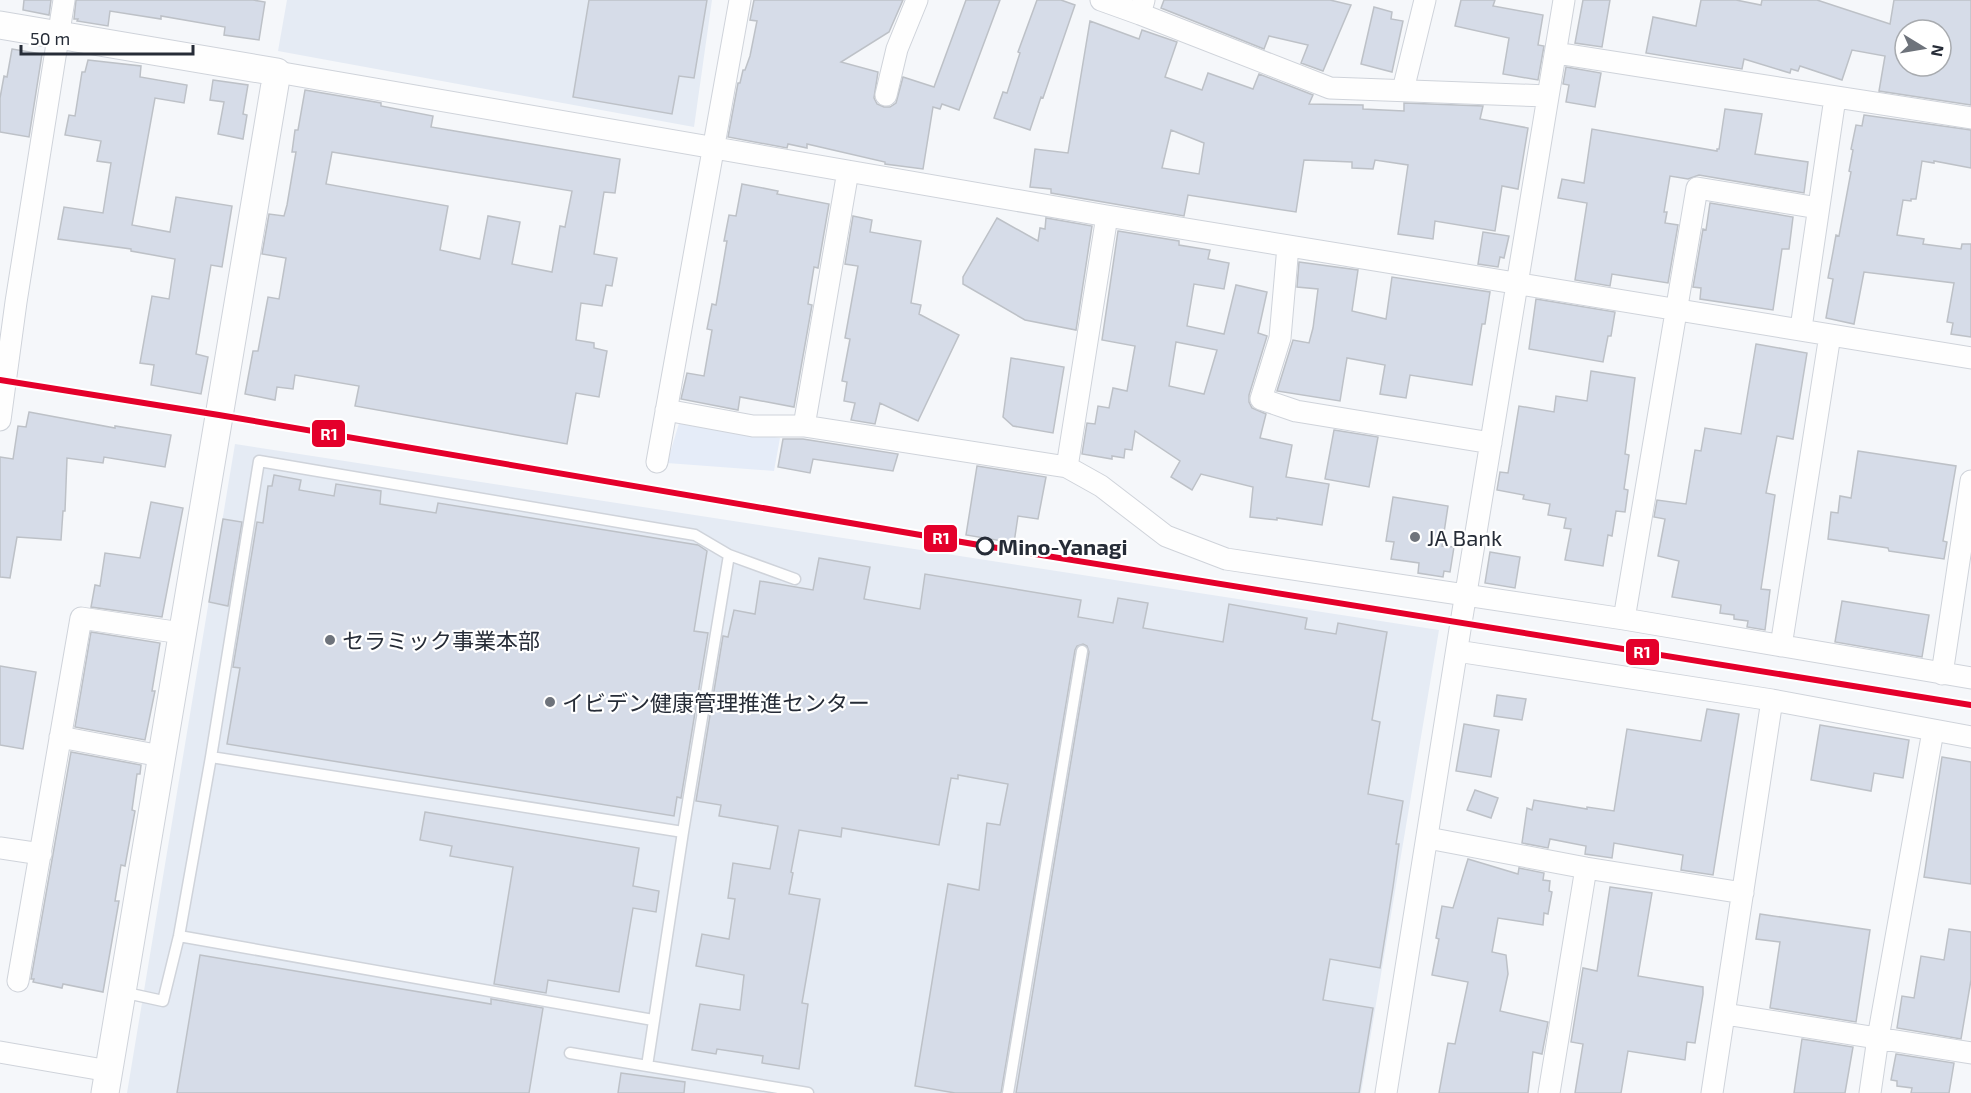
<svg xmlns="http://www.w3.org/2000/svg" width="1971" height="1093" font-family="'Exo 2','Noto Sans JP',sans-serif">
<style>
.built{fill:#e5ebf4}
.green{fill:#e5ecf8}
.building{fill:#d6dce8;stroke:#bdc1c7;stroke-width:1.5;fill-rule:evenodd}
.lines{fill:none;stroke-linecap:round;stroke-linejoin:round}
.service-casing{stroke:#cfd3da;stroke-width:13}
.minor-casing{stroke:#cfd3da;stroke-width:23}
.tertiary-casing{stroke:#cfd3da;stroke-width:29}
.service{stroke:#fefefe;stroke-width:10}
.minor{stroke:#fefefe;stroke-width:21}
.tertiary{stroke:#fefefe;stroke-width:27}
.rail-1-casing{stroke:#fff;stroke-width:10}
.rail-1{stroke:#e4002b;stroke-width:6}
.poi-dot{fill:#6e737b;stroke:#fff;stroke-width:2}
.stop-dot{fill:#fff;stroke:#262c37;stroke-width:3}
.labels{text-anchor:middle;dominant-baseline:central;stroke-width:4.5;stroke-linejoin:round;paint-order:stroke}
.poi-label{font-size:22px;fill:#262c37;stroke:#fff;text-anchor:start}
.stop-label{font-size:22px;font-weight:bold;fill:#262c37;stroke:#fff;text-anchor:start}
.line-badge{stroke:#fff;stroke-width:2}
.badge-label{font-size:16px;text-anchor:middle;font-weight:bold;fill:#fff}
</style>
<rect width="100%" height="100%" fill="#f5f7fa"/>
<path class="built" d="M 287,0 L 712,0 L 694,127 L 278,51 Z
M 235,444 L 1439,630 L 1361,1093 L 127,1093 Z"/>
<path class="green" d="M 680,420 L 780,438 L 774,471 L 667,463 Z"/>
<path class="building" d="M 24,0 L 51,0 L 49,15 L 23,10 Z
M 76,0 L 253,0 L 265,2 L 259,40 L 224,35 L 225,27 L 161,16 L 161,19 L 110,11 L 108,26 L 77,21 L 78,19 L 74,19 Z
M 589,0 L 707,0 L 694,78 L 679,76 L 672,114 L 573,97 Z
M 754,0 L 903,0 L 889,32 L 841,62 L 878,72 L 874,98 L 877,104 L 884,107 L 890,107 L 896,103 L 903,77 L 934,87 L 966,0 L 1000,0 L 959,110 L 942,104 L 940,109 L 933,107 L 923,169 L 885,164 L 885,162 L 807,144 L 807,148 L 788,144 L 787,148 L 728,137 L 738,83 L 740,83 L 743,70 L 745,70 L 750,56 L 757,21 L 750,20 Z
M 1037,0 L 1061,0 L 1075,5 L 1043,98 L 1041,97 L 1030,130 L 994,118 L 1003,92 L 1007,93 L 1020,53 L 1018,52 Z
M 1164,0 L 1330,0 L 1351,5 L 1323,71 L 1301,63 L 1308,45 L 1269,36 L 1264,49 L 1161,8 Z
M 1461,0 L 1495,0 L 1493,6 L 1543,15 L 1538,45 L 1544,46 L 1538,80 L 1503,74 L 1509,38 L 1455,26 Z
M 1583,0 L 1610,0 L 1602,47 L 1575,43 Z
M 1701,0 L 1736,0 L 1761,5 L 1762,0 L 1817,0 L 1890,24 L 1894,0 L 1971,0 L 1971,105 L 1879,91 L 1885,56 L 1852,50 L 1842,80 L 1800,66 L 1798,71 L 1791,69 L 1790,73 L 1744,59 L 1742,69 L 1646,53 L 1653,17 L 1696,26 ZM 1905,30 L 1941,30 L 1941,66 L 1905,66 Z
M 1374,7 L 1392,12 L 1391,19 L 1403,21 L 1392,72 L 1361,64 Z
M 1090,21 L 1139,39 L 1142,30 L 1177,42 L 1165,77 L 1202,90 L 1208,73 L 1253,89 L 1259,74 L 1313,95 L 1309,104 L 1363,105 L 1363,109 L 1404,111 L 1404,103 L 1483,106 L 1480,119 L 1528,128 L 1518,189 L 1502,186 L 1495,231 L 1435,221 L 1433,239 L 1398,234 L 1408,165 L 1375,160 L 1373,169 L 1352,168 L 1352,162 L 1304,160 L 1296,212 L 1188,195 L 1184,216 L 1051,193 L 1051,189 L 1030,187 L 1035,149 L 1068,153 ZM 1171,130 L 1204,143 L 1199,174 L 1162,168 Z
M 12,49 L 42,54 L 29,137 L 0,132 L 0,98 L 4,76 L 7,77 Z
M 88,60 L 141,66 L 140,77 L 187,85 L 184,103 L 155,98 L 132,225 L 170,232 L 176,197 L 232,206 L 222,267 L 211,265 L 196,354 L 208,357 L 201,394 L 151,385 L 154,365 L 140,363 L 152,296 L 169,299 L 175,259 L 131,251 L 131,249 L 58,239 L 64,207 L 103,213 L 111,163 L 97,161 L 101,141 L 65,135 L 69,115 L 75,116 L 82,72 L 85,72 Z
M 1566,67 L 1601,73 L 1595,107 L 1566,102 L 1569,85 L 1563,84 Z
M 213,80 L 248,85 L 243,114 L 247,115 L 243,139 L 218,134 L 224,102 L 210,100 Z
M 305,90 L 381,103 L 381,106 L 433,116 L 431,127 L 620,159 L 615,193 L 604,192 L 594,254 L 617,258 L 612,286 L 606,285 L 602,306 L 581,303 L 576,340 L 594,343 L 594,348 L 607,351 L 599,397 L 576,393 L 567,444 L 355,406 L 359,386 L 295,375 L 293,389 L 277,387 L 275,400 L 245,394 L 253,351 L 258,351 L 268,297 L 279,299 L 286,258 L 262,254 L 269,214 L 284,216 L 287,205 L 296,152 L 292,152 L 295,130 L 298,130 ZM 332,152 L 572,191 L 565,227 L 560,226 L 552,272 L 512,264 L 520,222 L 488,216 L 480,259 L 440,250 L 448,206 L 326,184 Z
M 1725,109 L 1762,114 L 1755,154 L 1808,162 L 1804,193 L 1699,175 L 1688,179 L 1670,176 L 1664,212 L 1667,212 L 1665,223 L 1678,225 L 1668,283 L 1612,274 L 1610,286 L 1575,280 L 1587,203 L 1558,198 L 1562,179 L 1584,183 L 1592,129 L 1717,151 L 1717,149 L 1719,149 Z
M 1864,115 L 1971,130 L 1971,168 L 1934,161 L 1934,163 L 1922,161 L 1916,199 L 1911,199 L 1911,201 L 1903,200 L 1897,235 L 1924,239 L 1923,244 L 1961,249 L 1962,244 L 1971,244 L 1971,337 L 1951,334 L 1953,323 L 1947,322 L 1954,283 L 1864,272 L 1854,324 L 1826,318 L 1833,279 L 1828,278 L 1833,252 L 1836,235 L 1839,236 L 1851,172 L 1849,171 L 1853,150 L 1851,149 L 1856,125 L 1862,126 Z
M 742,184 L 778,191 L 777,194 L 829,204 L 818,268 L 814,267 L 808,304 L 812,305 L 794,407 L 740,397 L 738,410 L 681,399 L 687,373 L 704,376 L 712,330 L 707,329 L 712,304 L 716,305 L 727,241 L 724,241 L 729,215 L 736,216 Z
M 1710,203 L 1793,217 L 1789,249 L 1782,249 L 1773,310 L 1700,299 L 1701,288 L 1693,287 L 1703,229 L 1706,230 Z
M 853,216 L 872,220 L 870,232 L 921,241 L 911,303 L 921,305 L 919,314 L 959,335 L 918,421 L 880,403 L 875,424 L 851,420 L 855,403 L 844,401 L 847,382 L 842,381 L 850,339 L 845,338 L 858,266 L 845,264 Z
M 997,218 L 1038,241 L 1040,228 L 1045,229 L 1046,218 L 1092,226 L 1076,330 L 1025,320 L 963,284 L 963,277 Z
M 1118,231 L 1179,241 L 1179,245 L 1210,250 L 1208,259 L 1229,263 L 1224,289 L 1194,284 L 1187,326 L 1224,334 L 1236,285 L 1267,292 L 1258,333 L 1267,336 L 1249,395 L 1249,402 L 1252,408 L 1266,414 L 1260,438 L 1292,445 L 1286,477 L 1329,484 L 1322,525 L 1277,518 L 1277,520 L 1250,517 L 1253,487 L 1201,474 L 1192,490 L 1171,477 L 1180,461 L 1135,431 L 1132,450 L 1125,449 L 1124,458 L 1112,456 L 1112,459 L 1082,454 L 1087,423 L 1095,424 L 1098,406 L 1109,408 L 1113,388 L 1127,391 L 1135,346 L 1102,340 ZM 1176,342 L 1217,350 L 1204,394 L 1169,386 Z
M 1483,232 L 1509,236 L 1504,258 L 1500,257 L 1498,267 L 1478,264 Z
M 1299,262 L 1358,270 L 1352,311 L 1386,319 L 1392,277 L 1490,292 L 1485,324 L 1482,324 L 1472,385 L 1410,375 L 1406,398 L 1380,394 L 1385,365 L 1347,358 L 1340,401 L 1277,391 L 1293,340 L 1309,343 L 1313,328 L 1318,289 L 1297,287 Z
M 1536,299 L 1615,312 L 1611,336 L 1608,336 L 1603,362 L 1529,349 Z
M 1756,344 L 1807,353 L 1793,439 L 1777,436 L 1766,493 L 1775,495 L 1761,589 L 1770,590 L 1765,630 L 1747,627 L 1748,621 L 1734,619 L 1734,615 L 1720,613 L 1721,605 L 1672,597 L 1679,561 L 1658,556 L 1665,519 L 1654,517 L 1657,500 L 1686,504 L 1695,450 L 1701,451 L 1705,428 L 1741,434 Z
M 1011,358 L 1064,367 L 1053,433 L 1013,426 L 1003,417 Z
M 1591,371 L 1635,378 L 1625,454 L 1629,455 L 1624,489 L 1628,490 L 1625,512 L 1616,511 L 1612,536 L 1608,535 L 1603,566 L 1565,560 L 1571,529 L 1564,528 L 1566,518 L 1548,515 L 1550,504 L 1523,499 L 1524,495 L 1497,490 L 1500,472 L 1508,473 L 1519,406 L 1554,412 L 1556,396 L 1587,401 Z
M 29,412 L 115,428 L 115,426 L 171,435 L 165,467 L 104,457 L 103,463 L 67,458 L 65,511 L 63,511 L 61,540 L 17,537 L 10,578 L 0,577 L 0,457 L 13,459 L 18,426 L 26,427 Z
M 1334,430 L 1378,437 L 1369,487 L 1325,479 Z
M 783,439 L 803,439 L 898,454 L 893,471 L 813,459 L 810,473 L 778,467 Z
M 1858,451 L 1956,466 L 1943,541 L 1947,542 L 1944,559 L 1889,551 L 1888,548 L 1828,539 L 1831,512 L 1838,513 L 1840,496 L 1851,498 Z
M 977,466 L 1046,477 L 1038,519 L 1018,516 L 1014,543 L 966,535 Z
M 274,475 L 301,480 L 299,490 L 334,496 L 336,484 L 381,491 L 380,504 L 436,513 L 438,503 L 698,545 L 707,551 L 694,631 L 708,633 L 681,798 L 677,797 L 674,816 L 227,744 L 240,668 L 233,667 L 257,522 L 263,523 L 268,486 L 272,486 Z
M 1393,497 L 1448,506 L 1442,546 L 1454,547 L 1450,572 L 1444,571 L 1443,577 L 1418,573 L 1419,563 L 1391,559 L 1394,542 L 1386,541 Z
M 151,502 L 183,508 L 162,617 L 91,607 L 95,585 L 100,586 L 105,553 L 140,558 Z
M 223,519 L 242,522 L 228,606 L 209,602 Z
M 1490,552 L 1520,557 L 1515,588 L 1485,583 Z
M 819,558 L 870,567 L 864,599 L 920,609 L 925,574 L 1081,600 L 1078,617 L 1113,623 L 1118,598 L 1148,603 L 1143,628 L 1223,642 L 1229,604 L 1307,618 L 1305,629 L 1336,634 L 1338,623 L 1387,632 L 1372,720 L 1380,722 L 1368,794 L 1403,801 L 1396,844 L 1399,844 L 1393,887 L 1380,968 L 1330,959 L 1323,1000 L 1373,1008 L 1359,1093 L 1016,1093 L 1089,652 L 1087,646 L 1083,644 L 1077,646 L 1075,650 L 1001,1093 L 955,1093 L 915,1086 L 948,884 L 979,890 L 987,823 L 1000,825 L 1008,784 L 958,775 L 958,779 L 951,778 L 939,845 L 842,828 L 841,837 L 799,830 L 791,872 L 793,873 L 789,894 L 820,899 L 802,1003 L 808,1004 L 799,1069 L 762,1063 L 763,1056 L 717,1049 L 716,1054 L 692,1050 L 700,1004 L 740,1010 L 744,975 L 696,966 L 702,934 L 729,939 L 735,899 L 728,898 L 733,863 L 770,869 L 778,826 L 719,816 L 721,805 L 696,801 L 723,636 L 728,637 L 734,610 L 755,614 L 760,581 L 813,590 Z
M 1842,601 L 1929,615 L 1922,657 L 1835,642 Z
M 91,632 L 160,643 L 152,691 L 155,691 L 145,740 L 75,727 Z
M 0,666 L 36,672 L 23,749 L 0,745 Z
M 1497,695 L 1526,699 L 1522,720 L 1494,716 Z
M 1707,709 L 1739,714 L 1713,875 L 1681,870 L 1683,855 L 1614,843 L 1612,858 L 1585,854 L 1586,846 L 1550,839 L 1548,848 L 1522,843 L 1527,808 L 1532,810 L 1534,800 L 1587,809 L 1587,807 L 1614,811 L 1627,729 L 1701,741 Z
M 1464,724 L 1499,730 L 1491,777 L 1456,771 Z
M 1820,725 L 1909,740 L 1903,778 L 1874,773 L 1871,791 L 1811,780 Z
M 71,752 L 141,765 L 140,774 L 137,774 L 132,810 L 135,811 L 125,866 L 121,865 L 115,901 L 119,901 L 103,992 L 63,984 L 62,988 L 33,982 L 34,979 L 31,979 Z
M 1942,757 L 1971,762 L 1971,884 L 1924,877 Z
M 1475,790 L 1498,798 L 1491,818 L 1467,810 Z
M 425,812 L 639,848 L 633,886 L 659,891 L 656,912 L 633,908 L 619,992 L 548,980 L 546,993 L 494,984 L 513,867 L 450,856 L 452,846 L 420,840 Z
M 1468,859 L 1518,874 L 1519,868 L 1544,873 L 1543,880 L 1550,881 L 1549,891 L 1552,892 L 1548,914 L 1544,913 L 1543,925 L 1498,918 L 1492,952 L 1506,955 L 1508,974 L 1500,1011 L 1548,1022 L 1542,1054 L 1533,1052 L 1528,1093 L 1439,1093 L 1448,1043 L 1455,1044 L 1468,982 L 1432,975 L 1439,939 L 1436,938 L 1442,906 L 1453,908 Z
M 1610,887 L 1652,893 L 1638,976 L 1703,987 L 1703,994 L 1695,1043 L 1687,1042 L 1685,1060 L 1628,1051 L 1621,1093 L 1575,1093 L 1583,1044 L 1571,1042 L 1583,968 L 1597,971 Z
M 1760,914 L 1870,930 L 1856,1022 L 1770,1008 L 1780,942 L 1756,939 Z
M 1949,929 L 1971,932 L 1971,980 L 1961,1039 L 1897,1028 L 1902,996 L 1914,998 L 1921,956 L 1944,960 Z
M 200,955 L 491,1004 L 491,999 L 543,1008 L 529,1093 L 177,1093 Z
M 1802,1039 L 1853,1047 L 1845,1093 L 1794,1093 Z
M 1896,1054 L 1954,1063 L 1949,1093 L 1911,1093 L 1912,1088 L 1897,1086 L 1897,1081 L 1891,1080 Z
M 621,1073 L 685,1082 L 684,1093 L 618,1093 Z"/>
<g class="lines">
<g class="service-casing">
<path id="service" d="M 211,757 L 683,832
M 179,936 L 653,1020
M 122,992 L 163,1001 L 179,936 L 211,757 L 259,461 L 695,535 L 729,555
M 570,1053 L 808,1093
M 647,1066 L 683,832 L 729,555 L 795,579
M 1008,1093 L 1082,651"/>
</g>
<g class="minor-casing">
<path id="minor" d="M 1101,0 L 1140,14
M 1144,0 L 1140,14 L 1330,88 L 1548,96
M 1556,53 L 1971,118
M 277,72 L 1107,216 L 1971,358
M 1403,90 L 1425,0
M 886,95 L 897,49 L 917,0
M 1288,246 L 1280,338 L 1261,399 L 1296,411 L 1491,443
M 1801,328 L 1835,98
M 666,410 L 753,426 L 804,426 L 1067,467 L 1101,486 L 1166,536 L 1226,559 L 1624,619 L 1971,678
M 0,420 L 16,302 L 64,0
M 804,426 L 848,171
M 657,462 L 740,0
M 1067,467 L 1107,216
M 1624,619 L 1697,188 L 1818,208
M 1781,646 L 1830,335
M 1457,651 L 1772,700 L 1971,737
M 1942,674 L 1971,481
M 60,737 L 161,756
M 1428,838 L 1586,868 L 1743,893
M 0,848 L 41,854
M 18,981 L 81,618 L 181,633
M 1725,1014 L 1971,1053
M 0,1052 L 109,1071
M 1386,1093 L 1461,623 L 1564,0
M 1549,1093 L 1586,868
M 1712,1093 L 1772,700
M 1870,1093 L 1878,1038 L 1933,731"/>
</g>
<g class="tertiary-casing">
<path id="tertiary" d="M 0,25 L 277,72 L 105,1093"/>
</g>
<use href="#service" class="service"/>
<use href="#minor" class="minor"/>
<use href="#tertiary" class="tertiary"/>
<g class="rail-1-casing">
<path id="rail-1" d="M 0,380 L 219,415 L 985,546 L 1971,705"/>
</g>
<use href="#rail-1" class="rail-1"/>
</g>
<g class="poi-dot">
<circle cx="1415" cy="537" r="6"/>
<circle cx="330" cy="640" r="6"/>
<circle cx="550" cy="702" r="6"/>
</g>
<circle class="stop-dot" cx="985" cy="546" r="8"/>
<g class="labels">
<g class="poi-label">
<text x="1427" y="537">JA Bank</text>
<text x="342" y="640">セラミック事業本部</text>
<text x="562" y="702">イビデン健康管理推進センター</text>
</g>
<g class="stop-label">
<text x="998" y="546">Mino-Yanagi</text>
</g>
</g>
<g class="line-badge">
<rect x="311" y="419" width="35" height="29" rx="6" fill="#e4002b"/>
<rect x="923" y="524" width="35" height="29" rx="6" fill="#e4002b"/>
<rect x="1625" y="638" width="35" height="28" rx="6" fill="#e4002b"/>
</g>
<g class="badge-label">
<text x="329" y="440">R1</text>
<text x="941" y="544">R1</text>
<text x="1642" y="658">R1</text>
</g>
<g transform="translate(1923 48) rotate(101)"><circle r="28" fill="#ffffff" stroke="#a8abaf" stroke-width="1.5"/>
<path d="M0-4.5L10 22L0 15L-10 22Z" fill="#6e737b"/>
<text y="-9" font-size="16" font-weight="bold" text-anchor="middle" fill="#262c37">N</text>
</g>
<path d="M21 45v9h172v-9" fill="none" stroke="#262c37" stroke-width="3"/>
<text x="30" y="45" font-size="18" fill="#262c37" stroke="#ffffff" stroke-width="4.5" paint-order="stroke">50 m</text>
</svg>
